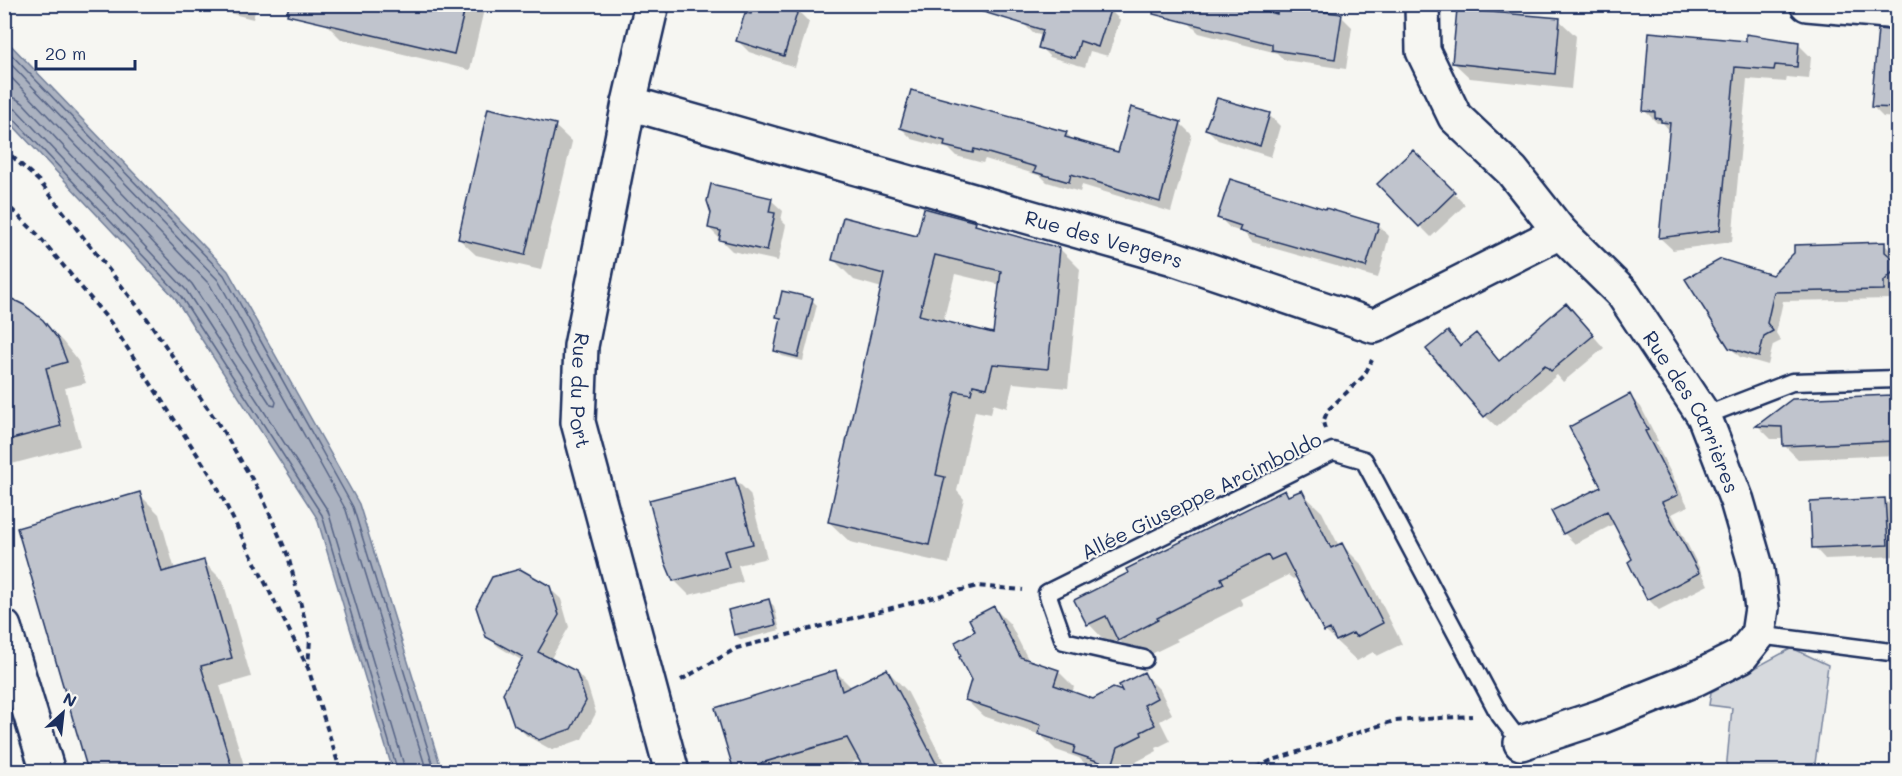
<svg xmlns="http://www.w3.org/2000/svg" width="1902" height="776" font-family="Mali,sans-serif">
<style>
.green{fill:#d6d9dd;stroke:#78849e;stroke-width:1.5}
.water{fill:#abb2c0;stroke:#717e99;stroke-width:1.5}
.shadow{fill:#0003;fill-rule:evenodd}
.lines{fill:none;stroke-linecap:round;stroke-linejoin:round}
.shore{stroke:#556385;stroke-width:1.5}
.building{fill:#c0c4cd;stroke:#1b2f5e;stroke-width:1.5;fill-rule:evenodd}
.lane-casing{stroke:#1b2f5e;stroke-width:21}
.street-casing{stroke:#1b2f5e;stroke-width:38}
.primary-casing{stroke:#1b2f5e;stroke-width:38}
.path{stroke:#1b2f5e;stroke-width:4;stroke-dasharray:6 4.5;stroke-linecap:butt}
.lane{stroke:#f6f6f2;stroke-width:16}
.street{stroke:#f6f6f2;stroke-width:33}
.primary{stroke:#f6f6f2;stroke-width:33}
.labels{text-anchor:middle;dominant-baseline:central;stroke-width:4.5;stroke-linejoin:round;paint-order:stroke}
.street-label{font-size:20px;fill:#1b2f5e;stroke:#f6f6f2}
</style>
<rect width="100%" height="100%" fill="#f6f6f2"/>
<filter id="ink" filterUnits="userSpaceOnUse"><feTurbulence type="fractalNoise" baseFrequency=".0167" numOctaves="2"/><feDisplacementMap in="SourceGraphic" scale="12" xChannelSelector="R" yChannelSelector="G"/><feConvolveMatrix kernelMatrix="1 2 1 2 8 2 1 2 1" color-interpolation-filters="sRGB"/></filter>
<g filter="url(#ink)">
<path class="green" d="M 1792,648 L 1828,665 L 1814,771 L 1726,771 L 1732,708 L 1709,705 L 1711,692 Z"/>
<path class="water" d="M 5,39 L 228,271 L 359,504 L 442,771 L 393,771 L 317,518 L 175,298 L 5,117 Z"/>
<path class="shadow" d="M 194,4 L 257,4 L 253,19 Z
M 329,4 L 485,5 L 470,70 L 341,39 L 325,23 Z
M 750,4 L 777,4 L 798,11 L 809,22 L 795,67 L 749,52 L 738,41 Z
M 1094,4 L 1110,10 L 1120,20 L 1108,56 L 1090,51 L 1085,67 L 1050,57 L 1040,47 L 1043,36 L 1033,33 L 1023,23 Z
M 1192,4 L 1259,4 L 1341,16 L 1352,27 L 1346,69 L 1284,60 L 1277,53 L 1199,33 L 1188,22 Z
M 1559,20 L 1576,36 L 1571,89 L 1470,78 L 1453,62 Z
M 1747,42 L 1798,44 L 1811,57 L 1809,79 L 1787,77 L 1786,82 L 1747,79 L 1732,242 L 1673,250 L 1660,238 L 1669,130 L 1663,123 L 1657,123 L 1644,110 Z
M 1898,65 L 1898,118 L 1883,117 L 1872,106 Z
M 1269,115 L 1280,126 L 1271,157 L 1218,140 L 1207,129 Z
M 1181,124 L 1192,135 L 1171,212 L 1082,185 L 1080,192 L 1047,182 L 1041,176 L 985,159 L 983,163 L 956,156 L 949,149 L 912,139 L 901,128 L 1066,133 L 1075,142 L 1119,154 Z
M 555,126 L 572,142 L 541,270 L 476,255 L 459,239 Z
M 1413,152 L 1465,205 L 1431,237 L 1379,184 Z
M 771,200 L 783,211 L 781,220 L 786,225 L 778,261 L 732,251 L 709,228 Z
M 1326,211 L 1378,225 L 1389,236 L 1378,278 L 1252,242 L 1244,233 L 1230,228 L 1219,217 Z
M 975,224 L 980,228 L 1060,249 L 1080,269 L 1068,388 L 1013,383 L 1007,408 L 993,404 L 991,414 L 975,411 L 957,491 L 964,499 L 949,564 L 850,542 L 829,522 L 882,288 L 854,280 L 834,260 ZM 955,274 L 1001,285 L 994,334 L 943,322 Z
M 1884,244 L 1893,253 L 1893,262 L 1898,265 L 1898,286 L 1893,291 L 1893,299 L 1783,301 L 1776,333 L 1781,341 L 1773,345 L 1768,365 L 1740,357 L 1730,347 L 1772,277 Z
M 4,291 L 16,302 L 42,321 L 63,342 L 78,361 L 86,383 L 65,388 L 80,446 L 8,465 L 4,461 Z
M 812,300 L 817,305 L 803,361 L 782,356 L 776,350 L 782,321 L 778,317 Z
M 1577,317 L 1604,348 L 1563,382 L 1557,375 L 1497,427 L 1485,416 L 1461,348 L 1487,347 L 1500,362 Z
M 1630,396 L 1641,407 L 1658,441 L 1655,442 L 1688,506 L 1672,514 L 1708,585 L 1659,610 L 1648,599 L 1635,560 L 1616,523 L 1575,544 L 1564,533 L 1603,487 Z
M 1898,396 L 1898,455 L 1798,459 L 1784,445 L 1784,439 L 1771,439 L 1758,426 L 1792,400 Z
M 735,479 L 750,494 L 767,558 L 738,565 L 743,582 L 689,595 L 674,580 Z
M 1284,492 L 1290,497 L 1301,492 L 1322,512 L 1339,546 L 1342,545 L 1362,565 L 1402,644 L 1377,656 L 1373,652 L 1357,661 L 1325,631 L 1298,577 L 1293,579 L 1288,575 L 1240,599 L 1243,605 L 1176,639 L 1178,641 L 1139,660 L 1119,640 L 1109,645 L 1089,624 L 1076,601 Z
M 139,494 L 159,514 L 175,570 L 204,562 L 223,581 L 251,677 L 220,686 L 246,772 L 89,772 L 19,529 Z
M 1885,500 L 1896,511 L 1898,556 L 1825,559 L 1814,547 Z
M 549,588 L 561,599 L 569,627 L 550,660 L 576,672 L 587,684 L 596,713 L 582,739 L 552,750 L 527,736 L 515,724 L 523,661 L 499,647 L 487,636 Z
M 768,600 L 774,606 L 780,630 L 741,640 L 736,635 L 730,611 Z
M 994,608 L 1010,624 L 1029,661 L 1058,671 L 1074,687 L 1072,693 L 1093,700 L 1125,694 L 1144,674 L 1160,690 L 1172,714 L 1160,721 L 1170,741 L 1156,748 L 1157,751 L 1134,763 L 1131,772 L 1099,772 L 1091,769 L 1079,758 L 1056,750 L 1041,735 L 983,716 L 966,700 L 973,680 L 977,632 Z
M 887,670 L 907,691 L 949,772 L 866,772 L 860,760 L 823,772 L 736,772 L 717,709 L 836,672 L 852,688 Z"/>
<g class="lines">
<path class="shore" d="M 4,47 L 224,275 L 353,507 L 435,772
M 4,57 L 218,280 L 346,510 L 427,772
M 4,70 L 210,285 L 276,402 L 275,406 L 271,405 L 192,284 L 23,103 L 15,98 L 4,97
M 4,106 L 11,107 L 17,110 L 186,290 L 328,511 L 406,772
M 4,113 L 11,116 L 180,295 L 322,515 L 398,772"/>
</g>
<path class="building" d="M 289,4 L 466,4 L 454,54 L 287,15 Z
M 754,4 L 782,4 L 798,10 L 784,56 L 736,41 L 745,13 L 751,14 Z
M 981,4 L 1112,4 L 1098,47 L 1080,41 L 1075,58 L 1038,48 L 1043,30 L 980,11 Z
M 1154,4 L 1240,4 L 1277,14 L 1278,6 L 1342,14 L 1335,59 L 1272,50 L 1272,44 L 1153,14 Z
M 1457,9 L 1560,18 L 1555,74 L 1452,63 Z
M 1878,29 L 1898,31 L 1898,108 L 1871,107 Z
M 1649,32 L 1746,41 L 1746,34 L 1799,42 L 1797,67 L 1775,65 L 1774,70 L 1735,67 L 1720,230 L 1659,238 L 1670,123 L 1661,122 L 1661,119 L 1655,118 L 1655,112 L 1643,111 Z
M 911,90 L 1067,132 L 1065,137 L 1118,152 L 1131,107 L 1181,122 L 1160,202 L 1071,174 L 1069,182 L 1034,172 L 1036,167 L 974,149 L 973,153 L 944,146 L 945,141 L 900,128 Z
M 1217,98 L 1270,113 L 1260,146 L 1205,129 Z
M 488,108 L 556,124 L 525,255 L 458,239 Z
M 1413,150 L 1455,192 L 1419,227 L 1377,184 Z
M 1230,179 L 1325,209 L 1326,208 L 1379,224 L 1366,267 L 1239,231 L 1241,226 L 1217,218 Z
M 711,184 L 772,198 L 769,212 L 775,213 L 767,251 L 719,240 L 721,231 L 708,228 L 711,213 L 707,201 Z
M 924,208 L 976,222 L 975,225 L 1060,248 L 1048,369 L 993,364 L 987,388 L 973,385 L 971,394 L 955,391 L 936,475 L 945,477 L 929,545 L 828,522 L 884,274 L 832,260 L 843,217 L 917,236 ZM 935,255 L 1001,271 L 993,333 L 919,315 Z
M 1885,242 L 1885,252 L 1898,263 L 1898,267 L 1884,281 L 1884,290 L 1774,292 L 1767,323 L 1773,331 L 1764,336 L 1759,357 L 1729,348 L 1685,279 L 1721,259 L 1772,275 L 1794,253 L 1794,245 Z
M 782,291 L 813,298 L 798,357 L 774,351 L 781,318 L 776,317 Z
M 4,295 L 24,305 L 43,320 L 58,339 L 67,362 L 46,368 L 61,426 L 4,441 Z
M 1566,303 L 1594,335 L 1551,371 L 1545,365 L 1484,417 L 1426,349 L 1448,331 L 1460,346 L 1476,333 L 1499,361 Z
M 1630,394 L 1648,430 L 1645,431 L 1678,495 L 1662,502 L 1699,573 L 1647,600 L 1628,562 L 1632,559 L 1607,511 L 1563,534 L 1551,511 L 1601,487 L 1569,427 Z
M 1892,395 L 1894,441 L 1783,446 L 1782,427 L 1756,426 L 1792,399 Z
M 735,478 L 753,544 L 724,551 L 729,567 L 673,581 L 665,562 L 649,500 Z
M 1285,490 L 1288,496 L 1302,490 L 1331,548 L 1342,543 L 1383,623 L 1356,637 L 1353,633 L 1336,641 L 1330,629 L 1324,632 L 1284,554 L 1271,560 L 1268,555 L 1221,578 L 1224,584 L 1157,618 L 1158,620 L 1118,641 L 1106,616 L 1087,625 L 1074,600 L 1128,573 L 1126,569 Z
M 140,492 L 162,572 L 204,560 L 232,658 L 201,666 L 233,771 L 88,771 L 17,528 Z
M 1885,498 L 1888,545 L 1812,548 L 1810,502 Z
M 520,569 L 550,586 L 559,615 L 538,652 L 576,671 L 586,701 L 571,729 L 539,740 L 514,725 L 503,693 L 523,657 L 486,637 L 476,607 L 492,577 Z
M 769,599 L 776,625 L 734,635 L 728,610 Z
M 994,606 L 1020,657 L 1059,670 L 1054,685 L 1093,699 L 1113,688 L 1122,691 L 1119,685 L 1144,672 L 1157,698 L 1144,705 L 1155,725 L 1141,732 L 1142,735 L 1118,747 L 1112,766 L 1073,753 L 1075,746 L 1038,734 L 1041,725 L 965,700 L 971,680 L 959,657 L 961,656 L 955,642 L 975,631 L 969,619 Z
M 887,669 L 940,771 L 865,771 L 847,738 L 734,771 L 715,708 L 836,670 L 842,691 Z"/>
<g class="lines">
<g class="lane-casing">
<path id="lane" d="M 1704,416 L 1792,382 L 1898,379
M 1758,635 L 1898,653
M 1144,659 L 1064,641 L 1047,593 L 1333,451 L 1364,460 L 1499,714 L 1521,743"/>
</g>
<g class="street-casing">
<g id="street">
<path id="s1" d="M 652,4 L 629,103 L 581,346 L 578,422 L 672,772"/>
<path id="s2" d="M 1422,4 L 1423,51 L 1455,117 L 1512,171 L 1560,232 L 1623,294 L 1704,416 L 1737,501 L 1757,570 L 1762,608 L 1758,635 L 1741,656 L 1695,679 L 1600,717 L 1521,743"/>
<path id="s3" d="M 629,103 L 1173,258 L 1374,326 L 1560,232"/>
<path d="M 4,627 L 48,772"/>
</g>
</g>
<g class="primary-casing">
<path id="primary" d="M 1807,4 L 1898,12"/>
</g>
<path class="path" d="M 4,149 L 40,182 L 146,317 L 223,431 L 261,494 L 288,556 L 310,639 L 308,667
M 4,202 L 37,234 L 111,323 L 212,477 L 308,668 L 341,772
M 1325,429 L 1323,422 L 1328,410 L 1364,376 L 1372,360
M 681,680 L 737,648 L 977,586 L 1023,590
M 1247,772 L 1270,761 L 1394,721 L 1472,716"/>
<use href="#lane" class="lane"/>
<use href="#street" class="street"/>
<use href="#primary" class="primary"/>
</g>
</g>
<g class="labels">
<g class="street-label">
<text stroke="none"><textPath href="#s3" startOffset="494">Rue des Vergers</textPath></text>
<text stroke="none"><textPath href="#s1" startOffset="394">Rue du Port</textPath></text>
<text stroke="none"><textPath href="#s2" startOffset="502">Rue des Carrières</textPath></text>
<text transform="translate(1201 495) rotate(-26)">Allée Giuseppe Arcimboldo</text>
</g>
</g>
<rect width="1902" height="776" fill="none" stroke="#f6f6f2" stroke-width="24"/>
<rect x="12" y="12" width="1878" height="752" fill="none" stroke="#1b2f5e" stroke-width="2" filter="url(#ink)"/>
<g transform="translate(63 713) rotate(27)" stroke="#f6f6f2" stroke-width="4.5" paint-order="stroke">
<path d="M0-4.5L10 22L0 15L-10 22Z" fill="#1b2f5e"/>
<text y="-9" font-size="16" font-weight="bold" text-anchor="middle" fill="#1b2f5e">N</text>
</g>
<path d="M36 60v9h99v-9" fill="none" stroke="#1b2f5e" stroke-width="3"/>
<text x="45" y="60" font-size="18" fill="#1b2f5e" stroke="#f6f6f2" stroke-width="4.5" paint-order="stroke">20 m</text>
</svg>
